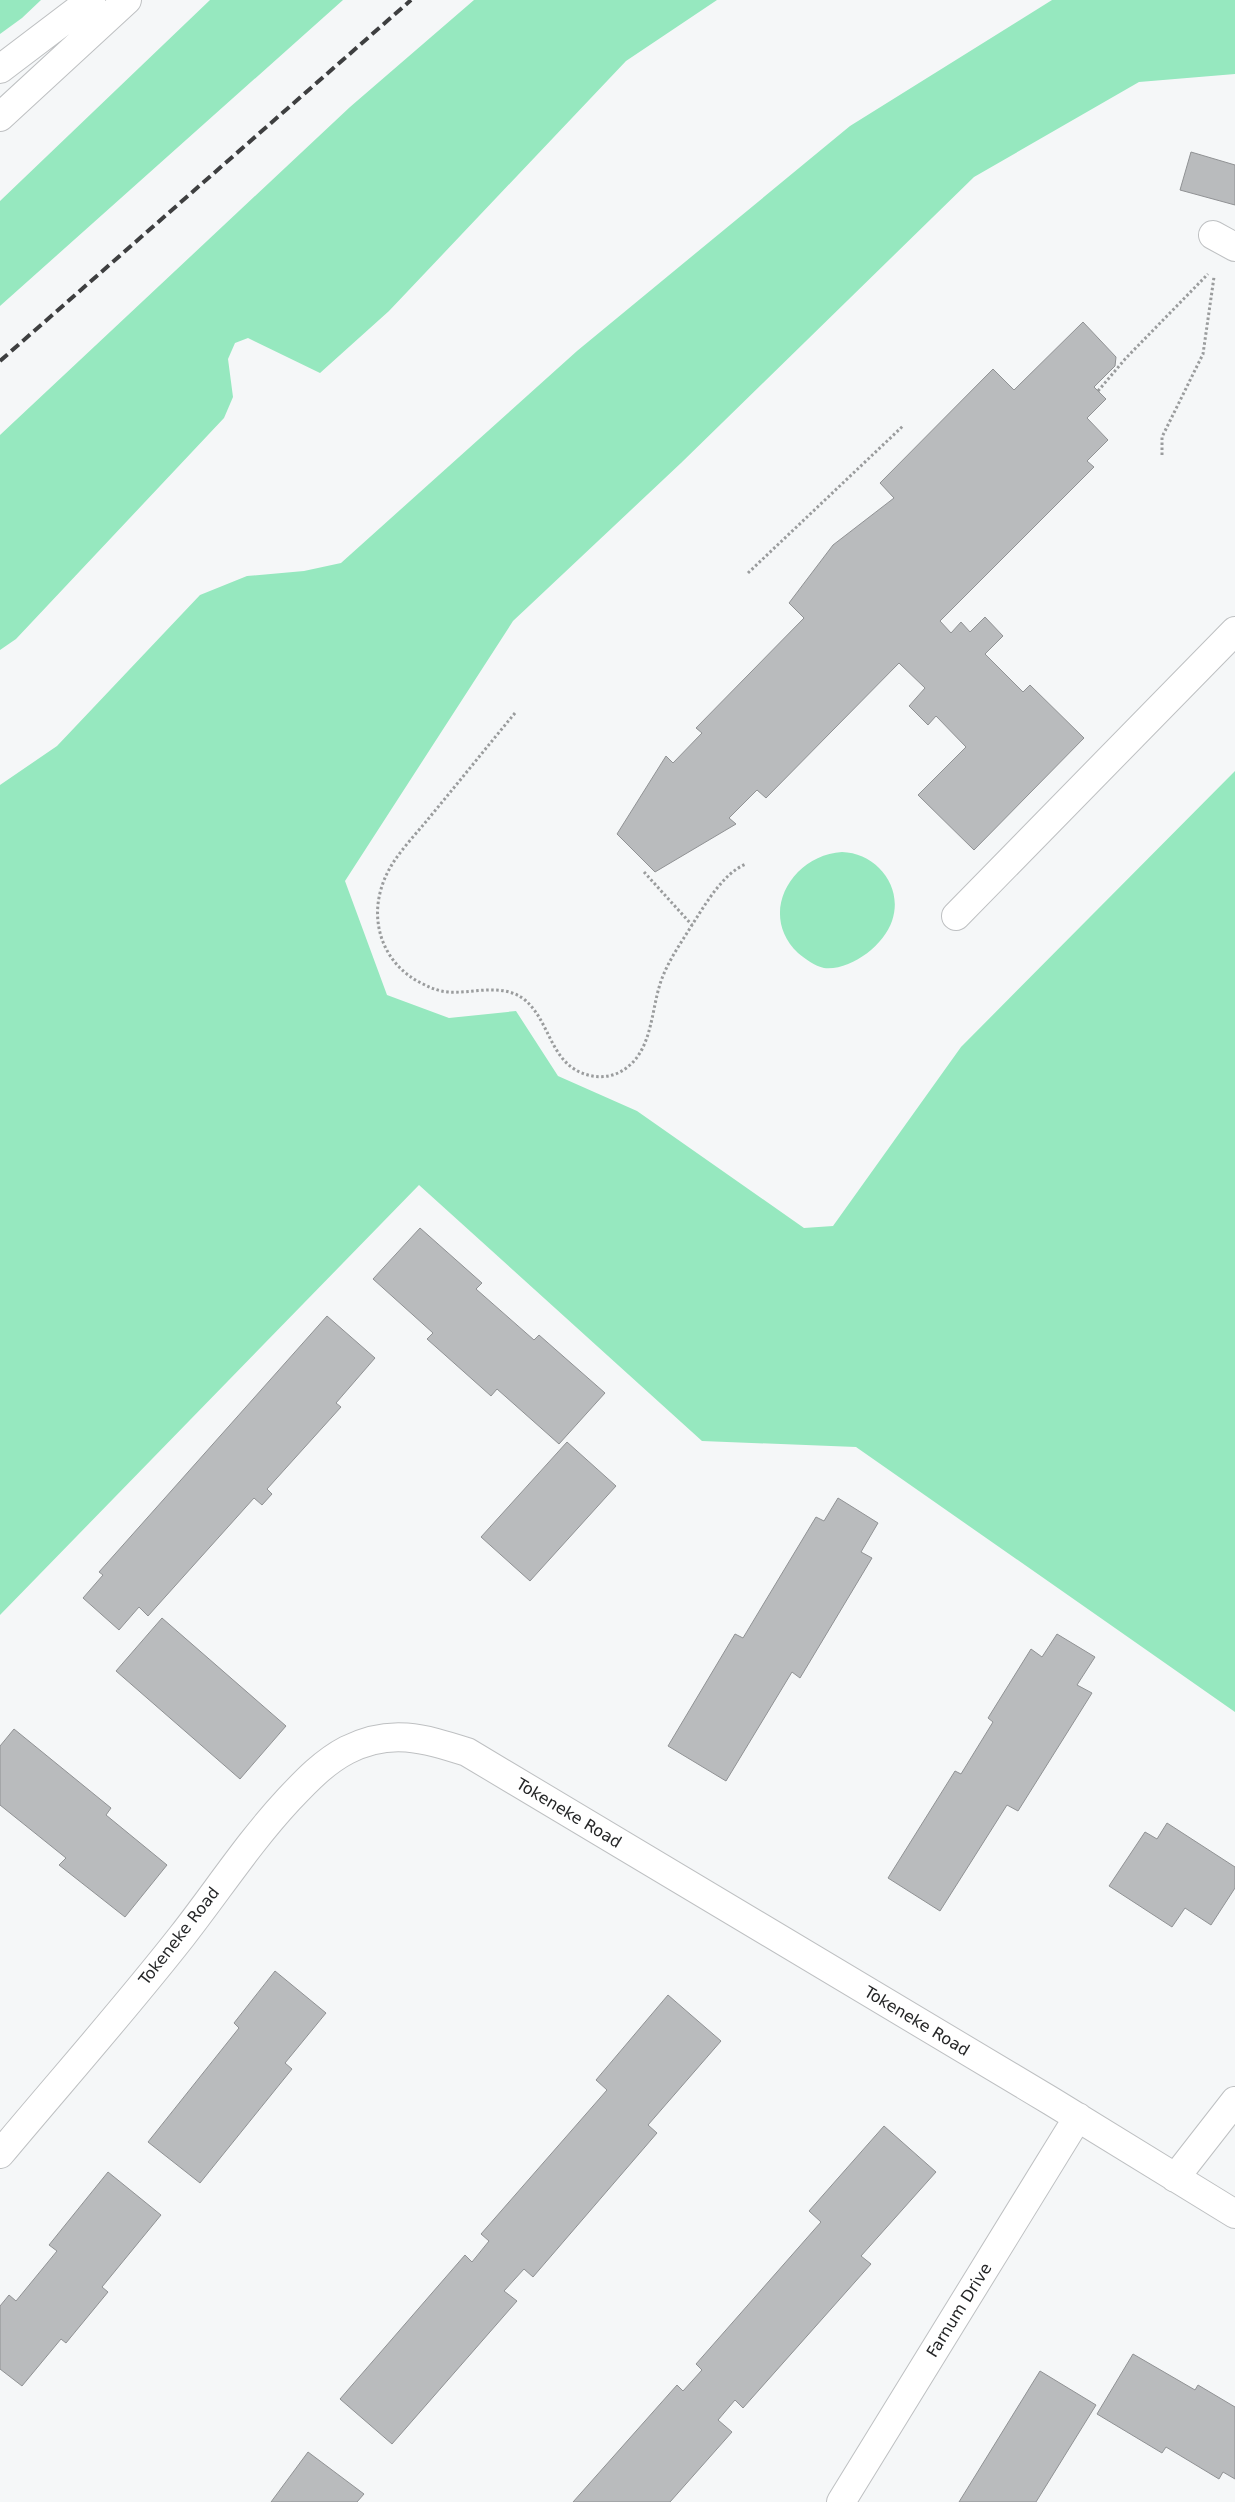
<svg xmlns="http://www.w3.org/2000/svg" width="1235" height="2502" font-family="'DejaVu Sans',sans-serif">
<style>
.green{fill:#96e8bf}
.building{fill:#b9bbbd;stroke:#909294}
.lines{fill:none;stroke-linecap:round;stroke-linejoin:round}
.minor-casing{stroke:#bec0c2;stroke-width:30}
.major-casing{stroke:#bec0c2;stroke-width:30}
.path{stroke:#9a9c9d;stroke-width:3;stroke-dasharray:2.5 2.5;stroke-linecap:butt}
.minor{stroke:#fff;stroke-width:28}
.major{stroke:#fff;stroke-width:28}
.rail{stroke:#3e3f40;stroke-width:4;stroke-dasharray:10 5;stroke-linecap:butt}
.labels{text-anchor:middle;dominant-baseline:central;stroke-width:4;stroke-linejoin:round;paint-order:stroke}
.street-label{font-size:16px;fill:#252627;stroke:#fff}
</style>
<rect width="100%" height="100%" fill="#f5f7f8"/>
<path class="green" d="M 0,0 L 41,0 L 22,18 L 0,34 Z
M 210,0 L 343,0 L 0,306 L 0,201 Z
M 474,0 L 717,0 L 626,61 L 389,311 L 320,373 L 248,338 L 235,343 L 228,359 L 233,397 L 224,418 L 16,639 L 0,650 L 0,435 L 350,107 Z
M 1052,0 L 1235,0 L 1235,74 L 1139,82 L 974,177 L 681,463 L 513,621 L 345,881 L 387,995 L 449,1018 L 516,1011 L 558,1076 L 637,1111 L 804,1228 L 833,1226 L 961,1047 L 1235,771 L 1235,1712 L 856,1447 L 702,1441 L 419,1185 L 0,1615 L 0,785 L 57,746 L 200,595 L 247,576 L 304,571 L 341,563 L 577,351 L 850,126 Z
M 842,852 C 876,853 904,886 892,921 C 884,945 851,971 824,968 C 815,966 805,959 798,953 C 757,914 792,855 842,852 Z"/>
<path class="building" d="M 1191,152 L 1235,165 L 1235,205 L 1180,190 Z
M 1083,322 L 1116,357 L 1115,366 L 1094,387 L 1106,399 L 1087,418 L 1108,440 L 1087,461 L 1094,467 L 940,621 L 951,633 L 961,622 L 970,632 L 985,617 L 1003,636 L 985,654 L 1023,692 L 1030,685 L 1084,738 L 974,850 L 918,795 L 966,747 L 936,716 L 928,725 L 909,706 L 925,688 L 899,663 L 766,798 L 757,790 L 729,818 L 736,824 L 655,872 L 617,834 L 666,756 L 673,763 L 702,733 L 696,728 L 804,618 L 789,603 L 833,545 L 894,498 L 880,483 L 993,369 L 1014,390 Z
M 420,1228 L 482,1283 L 476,1289 L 534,1340 L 539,1335 L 605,1393 L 559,1444 L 497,1389 L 491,1396 L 427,1339 L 433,1333 L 373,1279 Z
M 327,1316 L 375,1358 L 336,1403 L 341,1407 L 267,1489 L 272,1494 L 262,1505 L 254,1498 L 148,1616 L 139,1607 L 119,1630 L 83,1598 L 103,1575 L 99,1572 Z
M 567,1442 L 616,1486 L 530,1581 L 481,1537 Z
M 838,1498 L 878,1523 L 861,1552 L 872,1558 L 800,1678 L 792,1672 L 726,1781 L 668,1746 L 735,1634 L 743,1638 L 816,1517 L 824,1521 Z
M 162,1618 L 286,1726 L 240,1779 L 116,1671 Z
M 1057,1634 L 1095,1657 L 1077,1685 L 1092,1693 L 1018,1811 L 1007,1805 L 940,1911 L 888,1878 L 955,1771 L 961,1774 L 993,1722 L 988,1718 L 1031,1649 L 1042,1657 Z
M 14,1729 L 111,1808 L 106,1815 L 167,1865 L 125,1917 L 59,1865 L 66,1858 L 0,1805 L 0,1746 Z
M 1167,1823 L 1235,1867 L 1235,1888 L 1211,1925 L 1185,1908 L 1172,1927 L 1109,1886 L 1145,1832 L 1157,1839 Z
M 275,1971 L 326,2013 L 285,2063 L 292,2069 L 200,2183 L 148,2142 L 239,2028 L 234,2023 Z
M 668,1995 L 721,2041 L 648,2125 L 657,2133 L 533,2277 L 524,2269 L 504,2291 L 517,2301 L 392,2444 L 340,2399 L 465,2255 L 472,2262 L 489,2241 L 481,2234 L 607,2090 L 596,2080 Z
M 884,2126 L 936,2172 L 861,2256 L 871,2264 L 743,2408 L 735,2400 L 718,2420 L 732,2432 L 670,2502 L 573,2502 L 677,2385 L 683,2391 L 702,2370 L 696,2364 L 821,2222 L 809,2211 Z
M 108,2172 L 161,2215 L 102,2287 L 108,2292 L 66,2343 L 61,2339 L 22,2386 L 0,2369 L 0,2306 L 9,2295 L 16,2301 L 57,2251 L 49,2245 Z
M 1133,2354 L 1195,2390 L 1198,2385 L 1235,2407 L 1235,2479 L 1223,2472 L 1219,2479 L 1166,2447 L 1162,2453 L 1097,2414 Z
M 1040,2371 L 1096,2405 L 1036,2502 L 959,2502 Z
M 308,2452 L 364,2494 L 357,2502 L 271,2502 Z"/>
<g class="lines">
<g class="minor-casing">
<path id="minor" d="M 1213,235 L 1235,247
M 956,916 L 1235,631
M 0,2154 C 61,2081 124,2010 182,1936 C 218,1890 249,1842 289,1799 C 306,1781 324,1762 347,1750 C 390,1728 423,1738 467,1752 L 1051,2101 L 1235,2214
M 1175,2178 L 1235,2101
M 841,2502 L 1078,2117"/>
</g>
<g class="major-casing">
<path id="major" d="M 0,69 L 91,0
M 0,117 L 127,0"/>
</g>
<path class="path" d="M 1098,391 L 1126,358 L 1208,274
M 1162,455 L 1162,437 L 1203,354 L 1214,277
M 748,573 L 904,425
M 515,713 C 486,748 458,783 429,818 C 412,839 390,860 382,886 C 369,925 385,966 423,984 C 431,988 438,991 448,992 C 472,994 503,982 525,1000 C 551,1022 550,1065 588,1075 C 598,1078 609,1077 618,1073 C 653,1056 650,1013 661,981 C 668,961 681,943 692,925
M 644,872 L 692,925 C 705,905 723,873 746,864"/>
<use href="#minor" class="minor"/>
<use href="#major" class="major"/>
<path class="rail" d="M 0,361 L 411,0"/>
</g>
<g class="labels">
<g class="street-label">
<text transform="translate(569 1813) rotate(31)">Tokeneke Road</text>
<text transform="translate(179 1936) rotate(-52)">Tokeneke Road</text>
<text transform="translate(917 2021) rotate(31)">Tokeneke Road</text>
<text transform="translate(959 2310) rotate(-58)">Farnum Drive</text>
</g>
</g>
</svg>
